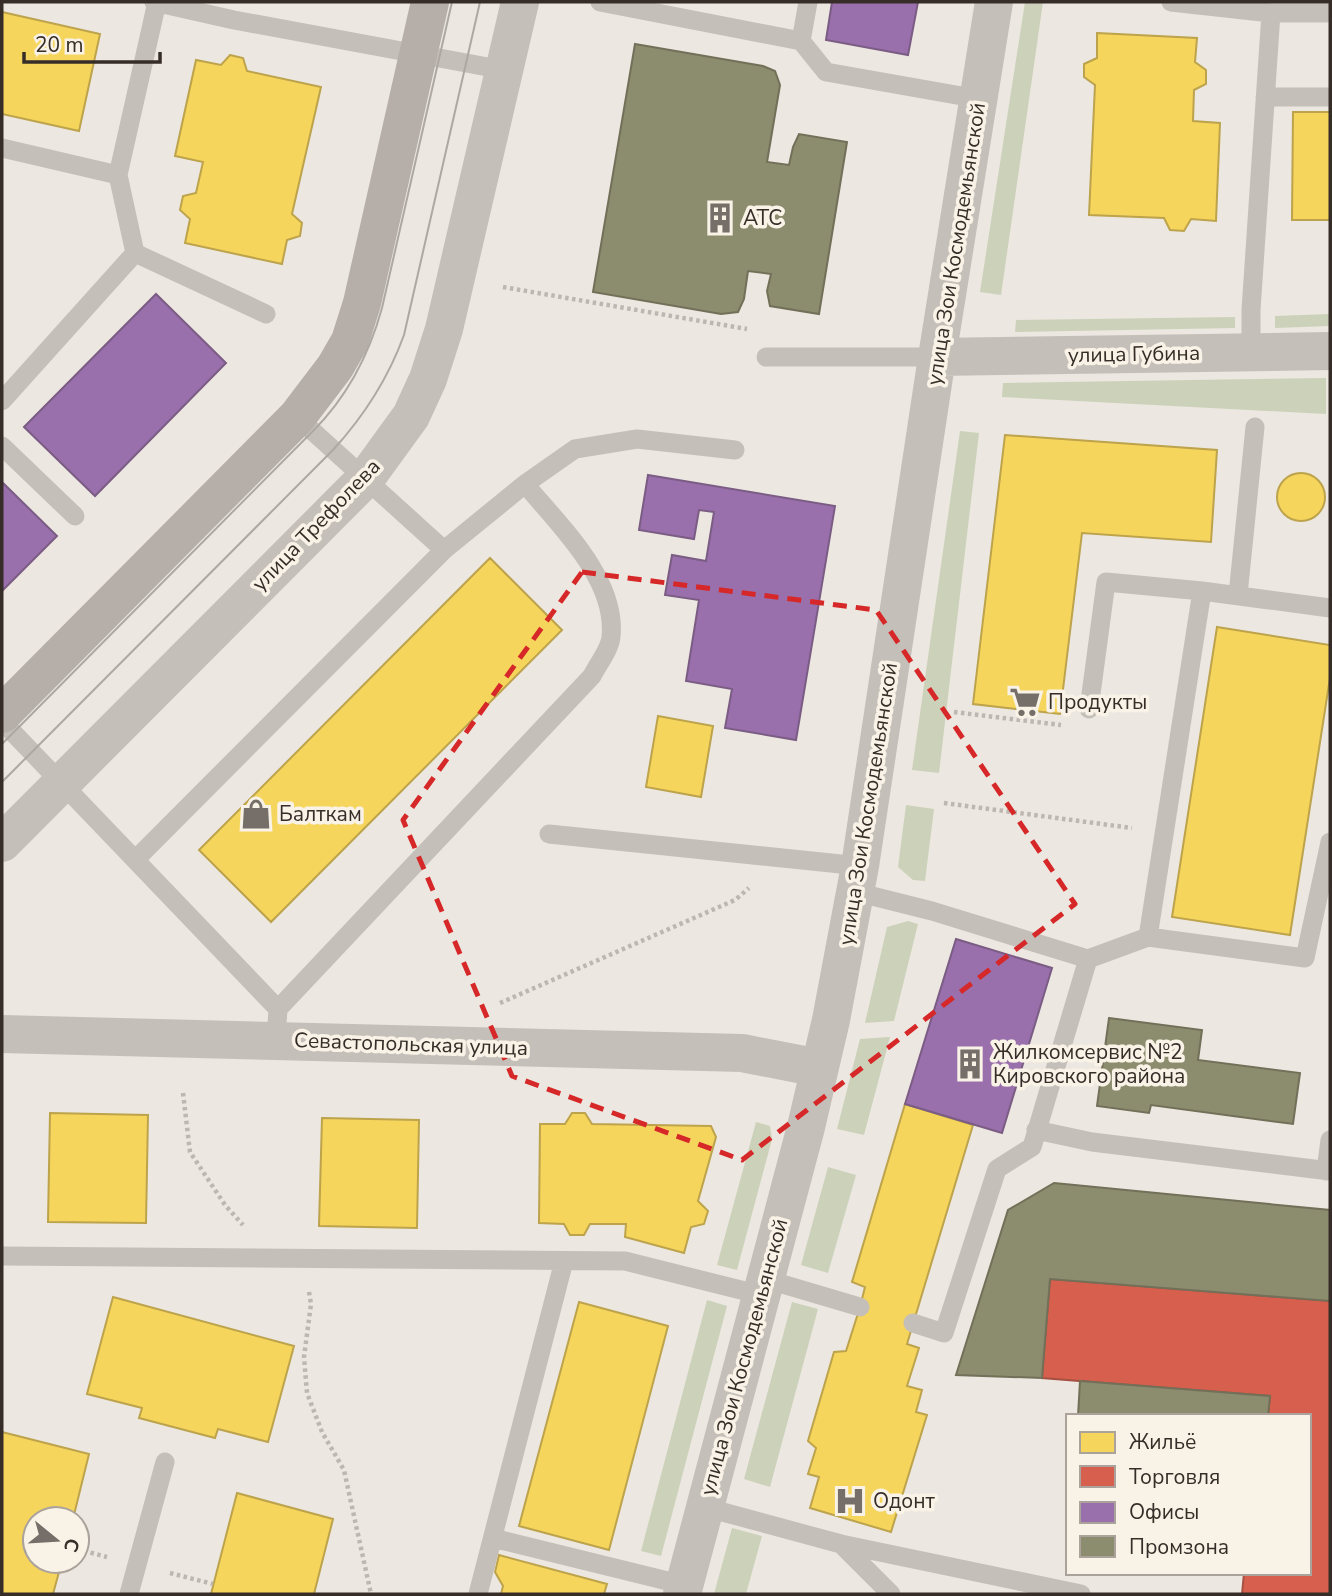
<svg xmlns="http://www.w3.org/2000/svg" width="1332" height="1596" font-family="'Nunito Sans',sans-serif">
<style>
.green{fill:#ccd2ba}
.homes{fill:#f6d55c;stroke:#bca34c;stroke-width:2}
.shops{fill:#d6604d;stroke:#a65142;stroke-width:2}
.offices{fill:#9970ab;stroke:#7b5c84;stroke-width:2}
.industry{fill:#8c8c6e;stroke:#727059;stroke-width:2}
.lines{fill:none;stroke-linecap:round;stroke-linejoin:round}
.path{stroke:#beb7b1;stroke-width:4.5;stroke-dasharray:3.5 3.5;stroke-linecap:butt}
.service{stroke:#c5bfb9;stroke-width:19}
.minor{stroke:#c5bfb9;stroke-width:38}
.tertiary{stroke:#c5bfb9;stroke-width:38}
.secondary{stroke:#b6afa9;stroke-width:38}
.tram{stroke:#ada8a3;stroke-width:2}
.marked{fill:none;stroke:#d62828;stroke-width:5;stroke-dasharray:14 9;stroke-linejoin:round}
.labels{text-anchor:middle;dominant-baseline:central;stroke-width:7;stroke-linejoin:round;paint-order:stroke}
.poi-label{font-size:21px;fill:#362d28;stroke:#f9f2e7;text-anchor:start}
.street-label{font-size:21px;fill:#362d28;stroke:#f9f2e7}
</style>
<rect width="100%" height="100%" fill="#ece7e0"/>
<path class="green" d="M 1025,2 L 1043,2 L 1001,295 L 980,292 Z
M 1330,314 L 1330,326 L 1275,328 L 1275,316 Z
M 1235,317 L 1235,328 L 1015,332 L 1016,320 Z
M 1326,378 L 1326,414 L 1002,397 L 1003,383 Z
M 960,431 L 979,433 L 939,773 L 912,770 Z
M 906,805 L 934,809 L 925,881 L 913,880 L 898,867 Z
M 908,921 L 918,924 L 894,1021 L 865,1023 L 887,927 Z
M 890,1037 L 864,1135 L 837,1129 L 860,1039 Z
M 756,1122 L 770,1126 L 772,1139 L 737,1270 L 717,1265 Z
M 828,1167 L 856,1175 L 828,1273 L 801,1265 Z
M 707,1300 L 727,1306 L 661,1556 L 641,1551 Z
M 792,1302 L 818,1309 L 770,1487 L 744,1479 Z
M 732,1528 L 762,1536 L 746,1594 L 714,1594 Z"/>
<path class="homes" d="M 2,12 L 100,34 L 79,131 L 2,114 Z
M 1097,33 L 1197,38 L 1195,62 L 1206,70 L 1206,84 L 1194,90 L 1193,121 L 1220,123 L 1216,221 L 1191,219 L 1184,231 L 1170,230 L 1164,218 L 1089,215 L 1095,85 L 1084,77 L 1084,64 L 1097,58 Z
M 230,55 L 243,58 L 247,71 L 321,87 L 292,214 L 302,223 L 300,236 L 287,240 L 282,264 L 185,243 L 190,219 L 180,210 L 183,196 L 196,193 L 203,162 L 175,156 L 196,60 L 221,65 Z
M 1293,112 L 1330,112 L 1330,220 L 1292,220 Z
M 1005,435 L 1217,450 L 1211,542 L 1082,533 L 1060,714 L 973,704 Z
M1277 497a24 24 0 1 1 48 0a24 24 0 1 1-48 0Z
M 490,558 L 562,630 L 271,922 L 199,850 Z
M 1217,627 L 1330,645 L 1330,678 L 1290,935 L 1172,917 Z
M 658,716 L 713,726 L 701,797 L 646,787 Z
M 905,1104 L 973,1125 L 907,1344 L 919,1348 L 907,1386 L 922,1390 L 916,1412 L 927,1415 L 891,1532 L 810,1508 L 819,1477 L 808,1474 L 816,1448 L 808,1441 L 834,1352 L 846,1351 L 860,1307 L 865,1287 L 852,1282 Z
M 50,1113 L 148,1115 L 146,1223 L 48,1222 Z
M 572,1113 L 585,1113 L 592,1124 L 711,1126 L 716,1137 L 698,1201 L 708,1211 L 704,1224 L 691,1227 L 684,1253 L 625,1237 L 626,1224 L 590,1224 L 584,1235 L 570,1235 L 564,1224 L 539,1223 L 540,1124 L 565,1124 Z
M 322,1118 L 419,1120 L 417,1228 L 319,1226 Z
M 113,1297 L 294,1346 L 268,1442 L 218,1429 L 215,1438 L 139,1418 L 142,1408 L 87,1394 Z
M 579,1302 L 668,1326 L 609,1550 L 519,1526 Z
M 2,1432 L 89,1454 L 73,1519 L 35,1519 L 35,1561 L 62,1561 L 53,1594 L 2,1594 Z
M 237,1493 L 333,1519 L 314,1594 L 211,1594 Z
M 499,1555 L 607,1584 L 604,1594 L 501,1594 L 503,1586 L 495,1572 Z"/>
<path class="shops" d="M 1050,1279 L 1330,1301 L 1330,1594 L 1242,1594 L 1244,1573 L 1309,1573 L 1309,1416 L 1268,1416 L 1270,1396 L 1042,1378 Z"/>
<path class="offices" d="M 832,2 L 918,2 L 908,55 L 826,40 Z
M 156,294 L 226,363 L 95,496 L 24,427 Z
M 648,475 L 835,506 L 796,740 L 725,728 L 732,689 L 686,681 L 699,600 L 665,595 L 672,555 L 706,561 L 714,512 L 699,510 L 694,539 L 639,530 Z
M 2,482 L 57,536 L 2,591 Z
M 956,939 L 1052,968 L 1002,1133 L 905,1104 Z"/>
<path class="industry" d="M 635,44 L 763,66 L 775,71 L 780,85 L 767,162 L 789,165 L 793,147 L 799,134 L 847,142 L 819,314 L 770,306 L 767,291 L 771,274 L 748,271 L 744,299 L 738,312 L 721,314 L 593,292 Z
M 1109,1018 L 1202,1030 L 1198,1060 L 1300,1073 L 1293,1124 L 1151,1105 L 1149,1113 L 1097,1106 Z
M 1054,1183 L 1330,1210 L 1330,1301 L 1050,1279 L 1042,1378 L 956,1375 L 1008,1210 Z
M 1080,1381 L 1270,1396 L 1268,1416 L 1078,1416 Z"/>
<g class="lines">
<path class="path" d="M 503,287 L 747,329
M 954,712 L 1061,725
M 944,803 L 1132,828
M 500,1003 L 735,900 L 749,888
M 183,1093 L 190,1152 L 225,1205 L 243,1225
M 309,1292 L 311,1304 L 304,1357 L 307,1393 L 322,1432 L 344,1470 L 371,1594
M 77,1549 L 107,1557
M 170,1573 L 213,1584"/>
<path class="service" d="M 154,2 L 234,20 L 504,70
M 600,2 L 801,41 L 826,72 L 979,99
M 1171,2 L 1271,13 L 1330,13
M 801,41 L 808,2
M 1265,97 L 1330,97
M 2,148 L 118,175
M 135,253 L 266,314
M 1251,353 L 1251,310 L 1271,13
M 766,357 L 937,357
M 2,401 L 135,253 L 118,175 L 157,2
M 297,417 L 444,550
M 2,446 L 75,516
M 1238,595 L 1255,427
M 1089,709 L 1106,582 L 1202,591
M 2,721 L 278,1009
M 549,834 L 860,866
M 136,859 L 444,550 L 525,484 L 575,449 L 637,439 L 735,450
M 856,892 L 932,911 L 1088,959 L 1148,937 L 1305,958 L 1330,842
M 1148,937 L 1202,591 L 1330,608
M 276,1040 L 278,1009 L 592,676 C 598,664 610,649 611,637 C 617,579 559,525 525,484
M 1036,1130 L 1092,1142 L 1330,1171
M 1326,1171 L 1330,1140
M 2,1256 L 625,1261 L 761,1295
M 765,1279 L 860,1307
M 913,1323 L 944,1333 L 997,1169 L 1032,1147 L 1088,959
M 704,1507 L 841,1544 L 891,1594
M 493,1538 L 684,1585
M 841,1544 L 1081,1594
M 129,1594 L 165,1462
M 478,1594 L 564,1261"/>
<path class="minor" d="M 937,357 L 1330,351
M 2,1034 L 742,1053 L 819,1068
M 682,1594 L 806,1127 L 831,1020 L 860,866 L 937,357 L 994,2"/>
<path class="tertiary" d="M 2,843 L 366,478 L 411,416 L 428,379 L 444,329 L 520,2"/>
<path class="secondary" d="M 2,714 L 297,417 L 335,367 L 350,341 L 362,303 L 430,2"/>
<path class="tram" d="M 2,744 L 313,431 C 348,396 369,355 382,308 L 452,2
M 2,782 L 333,450 C 365,415 388,379 404,335 L 480,2"/>
</g>
<path class="marked" d="M 582,572 L 876,610 L 1075,904 L 742,1160 L 512,1076 L 403,820 Z"/>
<defs>
<g id="building-bare" transform="scale(2.415)"><path d="M-4-6H4V6H1V3H-1V6H-4ZM-2.5-4.3h1.7v1.8h-1.7ZM.8-4.3h1.7v1.8H.8ZM-2.5-1h1.7V.8h-1.7ZM.8-1h1.7V.8H.8Z" fill="#766e68" stroke="#f9f2e7" stroke-width="2.5" paint-order="stroke"/></g>
<g id="supermarket-bare" transform="scale(2.415)"><path d="M-6-5.5h2.5l.6 2H6L4.5 2H-2.5L-4.4-4H-6ZM-1.5 3.2a1.3 1.3 0 1 0 .1 0ZM3 3.2a1.3 1.3 0 1 0 .1 0Z" fill="#766e68" stroke="#f9f2e7" stroke-width="2.5" paint-order="stroke"/></g>
<g id="shop-bare" transform="scale(2.415)"><path d="M-5-2.5h2.3a2.7 3.5 0 0 1 5.4 0H5L5.5 6h-11ZM-1.5-2.5h3a1.5 2.3 0 0 0-3 0Z" fill="#766e68" stroke="#f9f2e7" stroke-width="2.5" paint-order="stroke"/></g>
<g id="hospital-bare" transform="scale(2.415)"><path d="M-5-5h3v3.5h4V-5h3V5h-3V1.5h-4V5h-3Z" fill="#766e68" stroke="#f9f2e7" stroke-width="2.5" paint-order="stroke"/></g>
</defs>
<g fill-rule="evenodd">
<use href="#building-bare" x="720" y="218"/>
<use href="#supermarket-bare" x="1025" y="702"/>
<use href="#shop-bare" x="256" y="814"/>
<use href="#building-bare" x="970" y="1064"/>
<use href="#hospital-bare" x="850" y="1501"/>
</g>
<g class="labels">
<g class="poi-label">
<text x="743" y="218">АТС</text>
<text x="1048" y="702">Продукты</text>
<text x="279" y="814">Балткам</text>
<text x="993" y="1052">Жилкомсервис №2<tspan x="993" dy="24">Кировского района</tspan></text>
<text x="873" y="1501">Одонт</text>
</g>
<g class="street-label">
<text transform="translate(956 244) rotate(-81)">улица Зои Космодемьянской</text>
<text transform="translate(1134 354) rotate(-1)">улица Губина</text>
<text transform="translate(316 525) rotate(-46)">улица Трефолева</text>
<text transform="translate(868 804) rotate(-81)">улица Зои Космодемьянской</text>
<text transform="translate(411 1044) rotate(2)">Севастопольская улица</text>
<text transform="translate(744 1357) rotate(-75)">улица Зои Космодемьянской</text>
</g>
</g>
<rect width="1332" height="1596" fill="none" stroke="#362d28" stroke-width="7"/>
<rect x="1066" y="1414" width="245" height="161" fill="#f9f2e7" stroke="#aba39b" stroke-width="2"/>
<rect x="1080" y="1432" width="35" height="21" fill="#f6d55c" stroke="#aba39b" stroke-width="2"/>
<text x="1129" y="1449" font-size="21" fill="#362d28">Жильё</text>
<rect x="1080" y="1466" width="35" height="21" fill="#d6604d" stroke="#aba39b" stroke-width="2"/>
<text x="1129" y="1484" font-size="21" fill="#362d28">Торговля</text>
<rect x="1080" y="1502" width="35" height="21" fill="#9970ab" stroke="#aba39b" stroke-width="2"/>
<text x="1129" y="1519" font-size="21" fill="#362d28">Офисы</text>
<rect x="1080" y="1536" width="35" height="21" fill="#8c8c6e" stroke="#aba39b" stroke-width="2"/>
<text x="1129" y="1554" font-size="21" fill="#362d28">Промзона</text>
<g transform="translate(56 1540) rotate(108)"><circle r="33" fill="#f9f2e7" stroke="#aba39b" stroke-width="2"/>
<path d="M0-5L12 26L0 18L-12 26Z" fill="#766e68"/>
<text y="-10" font-size="19" font-weight="bold" text-anchor="middle" fill="#362d28">С</text>
</g>
<path d="M24 52v10h136v-10" fill="none" stroke="#362d28" stroke-width="3.5"/>
<text x="35" y="52" font-size="21" fill="#362d28" stroke="#f9f2e7" stroke-width="5" paint-order="stroke">20 m</text>
</svg>
